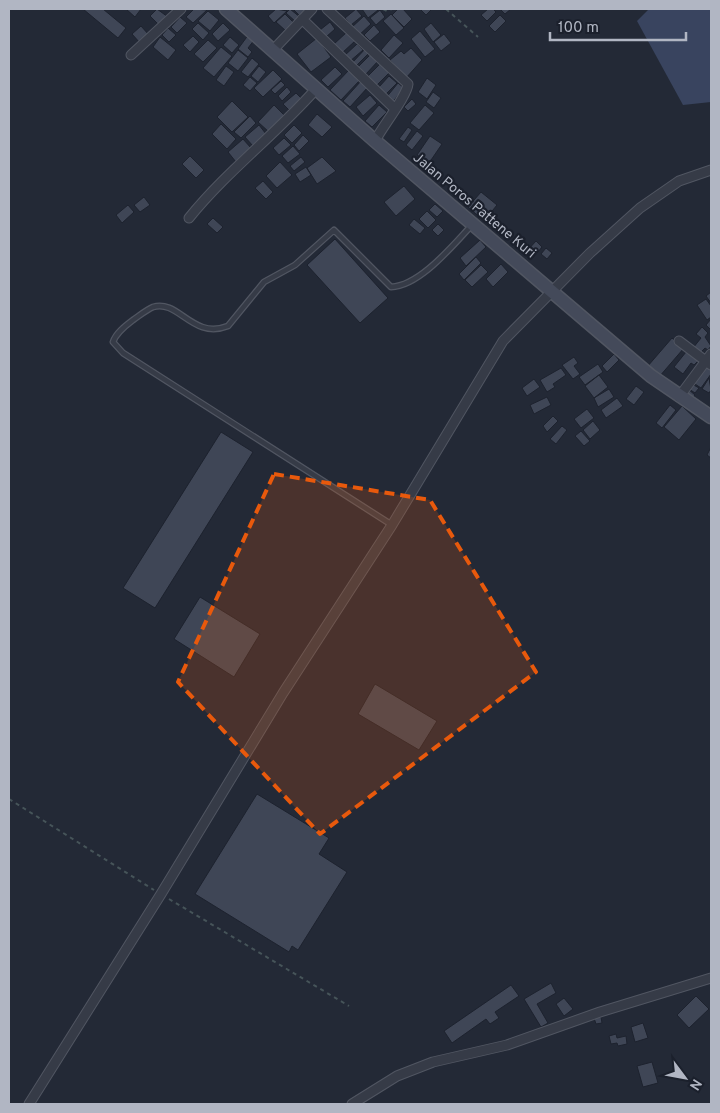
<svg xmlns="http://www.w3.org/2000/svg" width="720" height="1113" font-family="Overpass,sans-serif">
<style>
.water{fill:#39445f}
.building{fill:#3f4656;stroke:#1d222e}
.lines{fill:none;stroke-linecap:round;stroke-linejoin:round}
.lane-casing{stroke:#515662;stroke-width:7}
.street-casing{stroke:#515662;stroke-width:11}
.secondary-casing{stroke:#515662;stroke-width:15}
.path{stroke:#465459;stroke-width:2;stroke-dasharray:4 4;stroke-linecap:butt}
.lane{stroke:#363b47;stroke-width:4.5}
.street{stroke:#363b47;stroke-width:9}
.secondary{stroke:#444a5a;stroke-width:12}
.marked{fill:#e8590c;fill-opacity:0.2;stroke:#e8590c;stroke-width:4;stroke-dasharray:10 6;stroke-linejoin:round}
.labels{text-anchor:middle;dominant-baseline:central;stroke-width:4.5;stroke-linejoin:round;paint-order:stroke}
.street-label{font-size:14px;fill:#b1b6c3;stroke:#1b202c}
</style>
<rect width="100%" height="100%" fill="#232936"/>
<path class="water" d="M 649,9 L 711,9 L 711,102 L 683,105 L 637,21 Z"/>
<path class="building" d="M 83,9 L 103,9 L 126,28 L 118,38 Z
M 126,9 L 141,9 L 135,17 Z
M 157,9 L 168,17 L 160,26 L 150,16 Z
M 194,9 L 207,10 L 193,23 L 186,17 Z
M 276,9 L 287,11 L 274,23 L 268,16 Z
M 290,9 L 301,18 L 296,22 L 286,13 Z
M 293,9 L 311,9 L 302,18 Z
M 356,9 L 362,16 L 351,25 L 345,18 Z
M 362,9 L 377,9 L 378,10 L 368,18 Z
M 398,9 L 403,9 L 412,19 L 404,27 L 392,15 Z
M 420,9 L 432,9 L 426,15 Z
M 488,9 L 493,9 L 496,12 L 487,21 L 481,15 Z
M 500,9 L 511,9 L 505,14 Z
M 380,10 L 385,17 L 376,25 L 370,18 Z
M 208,11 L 219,20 L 210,31 L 198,21 Z
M 285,14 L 294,23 L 286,31 L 276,22 Z
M 391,14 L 404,28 L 396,35 L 383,21 Z
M 500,15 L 506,21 L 495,32 L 489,26 Z
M 364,16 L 371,24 L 358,36 L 351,28 Z
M 180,17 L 187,23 L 177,33 L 171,27 Z
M 330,22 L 335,29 L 326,37 L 320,30 Z
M 198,23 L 209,33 L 203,40 L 192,29 Z
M 223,23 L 230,30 L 218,41 L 212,34 Z
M 431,23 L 441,35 L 433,42 L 424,29 Z
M 374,25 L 380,32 L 370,41 L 364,35 Z
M 141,26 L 149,35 L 140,43 L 132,34 Z
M 168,28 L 176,35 L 169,42 L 162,35 Z
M 420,31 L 435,49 L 425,57 L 411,39 Z
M 347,32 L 355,41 L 342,53 L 334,44 Z
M 249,34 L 255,39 L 248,48 L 252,52 L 248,57 L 238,49 Z
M 444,34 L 451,43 L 441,51 L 434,42 Z
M 394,35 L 403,43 L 389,58 L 381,50 Z
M 193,36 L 199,42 L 190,52 L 183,45 Z
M 160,37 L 176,50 L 168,60 L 153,47 Z
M 230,37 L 239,45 L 232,53 L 223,45 Z
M 317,38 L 331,57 L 311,72 L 297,54 Z
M 208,40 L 217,48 L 203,62 L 194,54 Z
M 357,44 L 363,50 L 349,62 L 344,56 Z
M 221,47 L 232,56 L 214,77 L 203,68 Z
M 366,48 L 370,52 L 356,66 L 352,63 Z
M 411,48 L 422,60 L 406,78 L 390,60 L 401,51 L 404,54 Z
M 238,50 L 248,58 L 238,71 L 228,63 Z
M 372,53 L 379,60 L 366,74 L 358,67 Z
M 252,58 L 259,64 L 248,77 L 241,72 Z
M 382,62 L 391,71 L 377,85 L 368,76 Z
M 226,66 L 234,72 L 224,86 L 216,80 Z
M 259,66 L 266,72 L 258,82 L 251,76 Z
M 335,67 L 342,74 L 328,87 L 321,80 Z
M 273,70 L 282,79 L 263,97 L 254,88 Z
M 349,70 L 360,80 L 341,100 L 330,90 Z
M 389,76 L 397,83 L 386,94 L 379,87 Z
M 250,77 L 257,83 L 250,91 L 243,85 Z
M 427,78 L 436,85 L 427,99 L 418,92 Z
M 281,81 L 285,85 L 275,94 L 271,90 Z
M 361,81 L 368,87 L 350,107 L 343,101 Z
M 398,83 L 404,88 L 391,104 L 385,99 Z
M 287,87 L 291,92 L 282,101 L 278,96 Z
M 433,92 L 441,98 L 434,108 L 426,102 Z
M 296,93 L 303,100 L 290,111 L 283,104 Z
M 370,95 L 377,103 L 363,116 L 356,107 Z
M 412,99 L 416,104 L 408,111 L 404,107 Z
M 232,101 L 248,117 L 232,132 L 217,117 Z
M 274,105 L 285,116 L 269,132 L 258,122 Z
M 379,105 L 387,112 L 372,127 L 365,121 Z
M 425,105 L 434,113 L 419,130 L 410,123 Z
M 317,114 L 332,127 L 322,137 L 308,125 Z
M 250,116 L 256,123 L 241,138 L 234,132 Z
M 221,124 L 236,139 L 227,149 L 212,134 Z
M 259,125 L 266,134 L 253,146 L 245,137 Z
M 294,125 L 302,133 L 292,143 L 284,135 Z
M 408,127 L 412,130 L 404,142 L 399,139 Z
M 417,131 L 423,136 L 412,150 L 406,145 Z
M 303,135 L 309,141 L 299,151 L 294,145 Z
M 430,136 L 442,144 L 429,163 L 417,155 Z
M 284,138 L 291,145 L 279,155 L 273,148 Z
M 243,139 L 251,148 L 236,162 L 228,152 Z
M 293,146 L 300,154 L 288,163 L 282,156 Z
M 190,156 L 204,170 L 196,178 L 182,164 Z
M 301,157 L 305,162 L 294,171 L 290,166 Z
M 322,157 L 336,171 L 317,184 L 307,168 Z
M 280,162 L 292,175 L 277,188 L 266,176 Z
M 306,167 L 311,175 L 300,182 L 295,174 Z
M 263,181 L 273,192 L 266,199 L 255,188 Z
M 404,186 L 415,199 L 396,216 L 384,202 Z
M 481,192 L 497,205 L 484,221 L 468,207 Z
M 144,197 L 150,205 L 140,212 L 134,205 Z
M 435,204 L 443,211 L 437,217 L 429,210 Z
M 128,205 L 134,212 L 122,223 L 116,215 Z
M 427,211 L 436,220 L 428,228 L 419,219 Z
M 213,218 L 223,227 L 217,233 L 207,224 Z
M 414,219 L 425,228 L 420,234 L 409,225 Z
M 438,224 L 444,230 L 438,236 L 432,230 Z
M 335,239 L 388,298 L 360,323 L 307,265 Z
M 480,240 L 486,247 L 466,266 L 460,258 Z
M 536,241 L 542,247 L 533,258 L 526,252 Z
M 546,248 L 552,253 L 547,259 L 541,254 Z
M 476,257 L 481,263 L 464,280 L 459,274 Z
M 501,264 L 508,272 L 493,287 L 486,279 Z
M 481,265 L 488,272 L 472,287 L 465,280 Z
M 711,292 L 711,303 L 706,296 Z
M 706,299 L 711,306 L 711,317 L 707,320 L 697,305 Z
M 711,319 L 711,330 L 706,325 Z
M 702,327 L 708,333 L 705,337 L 711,346 L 708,350 L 705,348 L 699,354 L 693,348 L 701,338 L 696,334 Z
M 672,338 L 684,348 L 659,377 L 647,367 Z
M 686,352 L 698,361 L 694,365 L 691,363 L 683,374 L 674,367 Z
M 614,354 L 619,360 L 607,372 L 602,366 Z
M 574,357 L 578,363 L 574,366 L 580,374 L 573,379 L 562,365 Z
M 598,364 L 603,372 L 585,385 L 579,377 Z
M 704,365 L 711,370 L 711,374 L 701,388 L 692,382 Z
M 561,368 L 566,375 L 553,384 L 555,387 L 547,392 L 540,380 Z
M 599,375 L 608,387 L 594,398 L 585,386 Z
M 709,378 L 711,390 L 709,393 L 702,389 Z
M 534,379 L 540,387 L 527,396 L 522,388 Z
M 692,384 L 699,388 L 695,393 L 689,389 Z
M 636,386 L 644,392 L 634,405 L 626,399 Z
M 609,389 L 614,397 L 598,407 L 594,398 Z
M 688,389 L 695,395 L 692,399 L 685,394 Z
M 547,397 L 551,405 L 534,414 L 530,405 Z
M 617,398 L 623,406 L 606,418 L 601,410 Z
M 670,405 L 676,410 L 662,428 L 656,423 Z
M 682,406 L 696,419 L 679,440 L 664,427 Z
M 587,409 L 594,418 L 581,428 L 574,419 Z
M 553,416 L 558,421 L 547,432 L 543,426 Z
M 593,421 L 600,430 L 590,439 L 583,430 Z
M 562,426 L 567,430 L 556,444 L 550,439 Z
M 581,431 L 590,441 L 584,446 L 575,436 Z
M 221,432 L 253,452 L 155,608 L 123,588 Z
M 711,447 L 711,458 L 707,455 Z
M 200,597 L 260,634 L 234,677 L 174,639 Z
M 375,684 L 437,721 L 419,750 L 358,714 Z
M 257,794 L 329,838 L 319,854 L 347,872 L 298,950 L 292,946 L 289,952 L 195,894 Z
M 551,983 L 556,993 L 537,1004 L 548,1023 L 541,1027 L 524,999 Z
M 511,985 L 519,996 L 495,1012 L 499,1018 L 490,1024 L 486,1019 L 452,1043 L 444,1031 Z
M 696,996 L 709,1009 L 689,1028 L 677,1015 Z
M 564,998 L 573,1009 L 564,1016 L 556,1004 Z
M 601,1017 L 602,1023 L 596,1024 L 594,1018 Z
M 643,1023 L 648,1038 L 635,1042 L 631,1027 Z
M 616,1034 L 617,1038 L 626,1036 L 627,1044 L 618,1046 L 617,1043 L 611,1044 L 609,1036 Z
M 652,1062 L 658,1083 L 643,1087 L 637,1066 Z"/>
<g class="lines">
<g class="lane-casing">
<path id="lane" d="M 392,525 L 123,353 L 113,342 C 116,333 125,326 133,320 C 139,316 146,310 153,307 C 179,299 192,340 228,326 L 264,282 L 295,265 L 334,230 L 391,287 C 420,286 453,245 472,225"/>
</g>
<g class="street-casing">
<path id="street" d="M 327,9 L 408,84 C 407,96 382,127 375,141
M 302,19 L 395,109
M 274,49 L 312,9
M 131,55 L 181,9
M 189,218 C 227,171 275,135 316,89
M 679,341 L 711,365
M 679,397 L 711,354
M 29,1104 L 161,894 L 283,693 L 392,525 L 503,341 L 590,253 L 640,208 L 679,181 L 711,170
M 352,1104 L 397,1076 L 433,1062 L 507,1045 L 600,1012 L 711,978"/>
</g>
<g class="secondary-casing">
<path id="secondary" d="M 226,9 L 375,141 L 651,376 L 711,417"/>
</g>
<path class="path" d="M 383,9 L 387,11 L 392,9
M 446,9 L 478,37
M 9,799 L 154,890
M 169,899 L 349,1006"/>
<use href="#lane" class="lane"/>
<use href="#street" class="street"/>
<use href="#secondary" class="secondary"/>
</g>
<path class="marked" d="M 274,474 L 430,500 L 536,672 L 320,834 L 178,682 Z"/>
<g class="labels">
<g class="street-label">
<text transform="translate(474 206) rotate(40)">Jalan Poros Pattene Kuri</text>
</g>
</g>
<rect width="720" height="1113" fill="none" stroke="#b1b6c3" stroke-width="20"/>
<g transform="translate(685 1078) rotate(122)" stroke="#1b202c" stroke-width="4" paint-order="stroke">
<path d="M0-4L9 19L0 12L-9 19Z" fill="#b1b6c3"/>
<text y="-8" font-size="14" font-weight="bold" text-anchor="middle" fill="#b1b6c3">N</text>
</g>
<path d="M550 32v8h136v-8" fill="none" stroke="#b1b6c3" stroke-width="2.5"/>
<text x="558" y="32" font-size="15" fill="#b1b6c3" stroke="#1b202c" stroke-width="4" paint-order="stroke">100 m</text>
</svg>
